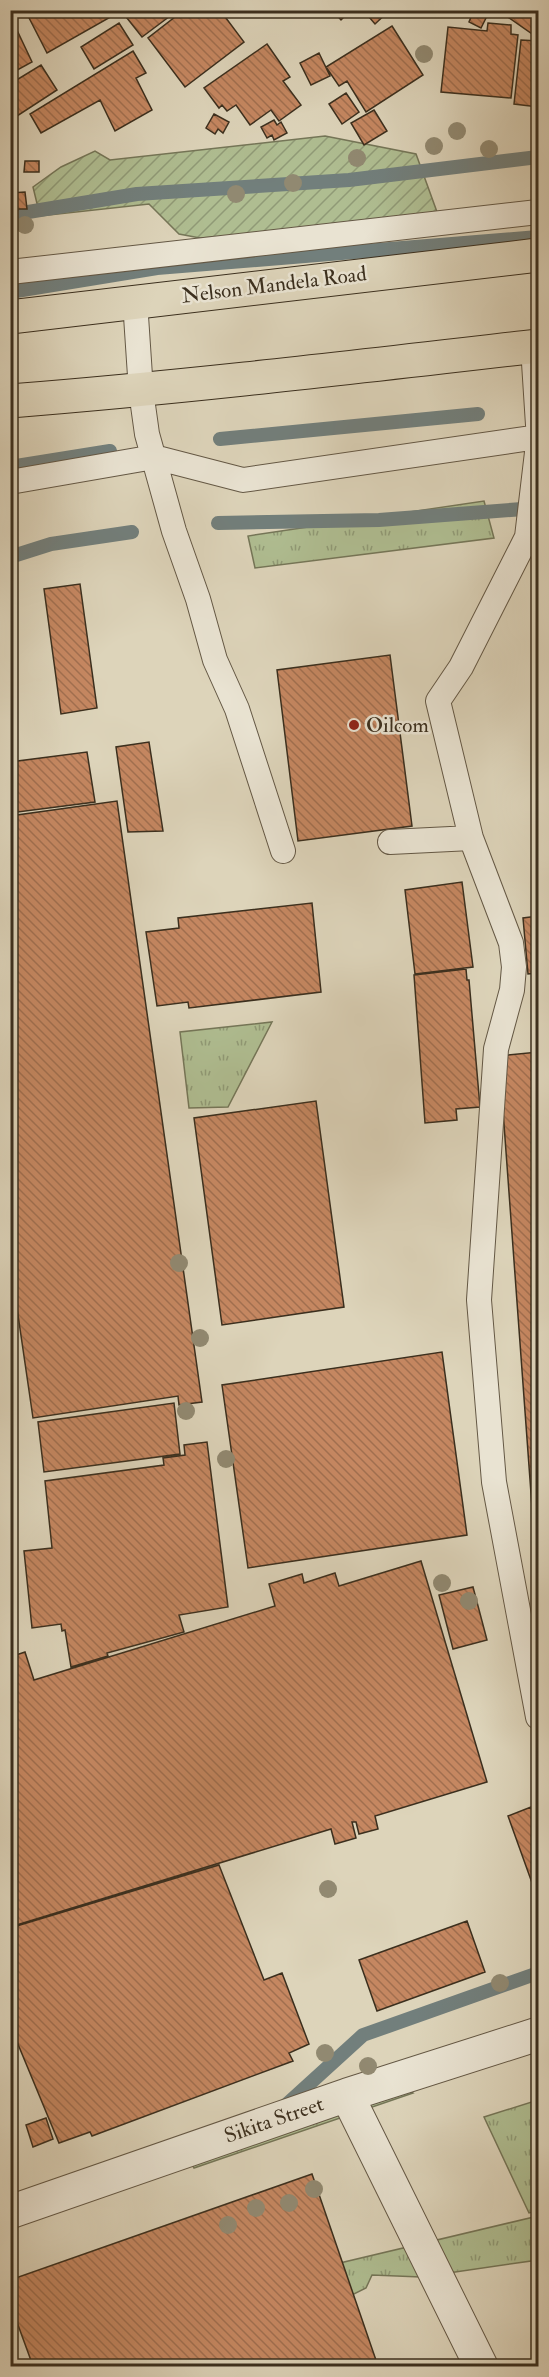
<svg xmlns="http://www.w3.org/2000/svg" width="549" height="2377" font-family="'IM FELL Double Pica',serif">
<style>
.grass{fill:url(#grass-tufts);stroke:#757658;stroke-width:1.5}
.garden{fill:url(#garden-furrows);stroke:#757658;stroke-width:1.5}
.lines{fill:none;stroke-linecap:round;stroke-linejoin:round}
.stream{stroke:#727f7c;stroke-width:14}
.building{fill:url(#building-back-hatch);stroke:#3b2f1e;stroke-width:1.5}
.lane-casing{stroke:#645845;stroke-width:26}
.street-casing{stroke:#645845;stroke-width:35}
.primary-casing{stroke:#3b2f1e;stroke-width:35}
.lane{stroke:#e9e3d2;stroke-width:24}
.street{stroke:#e9e3d2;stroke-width:33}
.primary{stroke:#ddd4ba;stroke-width:33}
.tree{fill:#918971}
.poi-dot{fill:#8f2418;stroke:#e9e3d2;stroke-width:2}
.labels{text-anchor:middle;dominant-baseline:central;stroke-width:5;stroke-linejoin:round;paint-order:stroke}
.street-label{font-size:21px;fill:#3b2f1e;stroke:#e9e3d2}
.poi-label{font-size:21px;fill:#3b2f1e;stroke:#e9e3d2;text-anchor:start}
</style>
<defs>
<pattern id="grass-tufts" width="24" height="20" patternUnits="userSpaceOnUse" patternTransform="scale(1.5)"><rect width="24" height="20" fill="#afbd91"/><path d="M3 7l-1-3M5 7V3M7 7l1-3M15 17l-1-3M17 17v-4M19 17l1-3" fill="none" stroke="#909a76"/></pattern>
<pattern id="garden-furrows" width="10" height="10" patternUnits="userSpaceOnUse" patternTransform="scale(1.5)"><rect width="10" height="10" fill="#afbd91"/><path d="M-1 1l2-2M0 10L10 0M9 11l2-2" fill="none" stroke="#909a76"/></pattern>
<pattern id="building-back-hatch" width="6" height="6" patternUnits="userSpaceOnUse" patternTransform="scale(1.5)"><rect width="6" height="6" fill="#c58761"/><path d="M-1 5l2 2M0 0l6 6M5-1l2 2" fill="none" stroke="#a16f4f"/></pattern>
</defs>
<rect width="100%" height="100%" fill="#ddd4ba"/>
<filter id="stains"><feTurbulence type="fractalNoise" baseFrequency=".00333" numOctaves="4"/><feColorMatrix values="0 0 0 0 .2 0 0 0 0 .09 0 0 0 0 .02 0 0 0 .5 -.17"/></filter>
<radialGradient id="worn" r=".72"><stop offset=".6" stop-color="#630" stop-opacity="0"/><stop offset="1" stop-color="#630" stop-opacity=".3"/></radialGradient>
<path class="grass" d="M 484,501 L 494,538 L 255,568 L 248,536 Z
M 272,1022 L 228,1107 L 189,1108 L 180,1032 Z
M 400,2084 L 413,2093 L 194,2168 L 190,2161 Z
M 538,2100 L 538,2211 L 529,2213 L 484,2117 Z
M 538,2216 L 538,2260 L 421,2277 L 372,2275 L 366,2288 L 344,2299 L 264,2281 Z"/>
<path class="garden" d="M 325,136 L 416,154 L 437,212 L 276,233 L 200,238 L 179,234 L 149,204 L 40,216 L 33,187 L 61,167 L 95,151 L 110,160 Z"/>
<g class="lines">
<path class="stream" d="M 10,215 L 137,194 L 349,180 L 538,157
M 10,292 L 157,268 L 538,237
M 220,439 L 478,414
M 10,467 L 110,451
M 218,523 L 379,520 L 536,508
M 10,557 L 51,544 L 132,532
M 285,2106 L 363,2035 L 538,1973"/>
</g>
<path class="building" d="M 25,10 L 111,10 L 114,15 L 47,53 Z
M 137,10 L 178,10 L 142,37 L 127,18 Z
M 184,10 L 220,10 L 244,42 L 185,87 L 148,38 Z
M 244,10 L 256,10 L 248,16 Z
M 332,10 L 351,10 L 341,20 Z
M 363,10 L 390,10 L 375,24 Z
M 474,10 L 490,10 L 481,28 L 469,22 Z
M 503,10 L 538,10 L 538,38 L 502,13 Z
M 119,23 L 133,45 L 94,69 L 81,47 Z
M 488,23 L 511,25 L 511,34 L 518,35 L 511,98 L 441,92 L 448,27 L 487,31 Z
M 10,26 L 13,30 L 16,28 L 32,62 L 10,74 Z
M 392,26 L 423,75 L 366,112 L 347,81 L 339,86 L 326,67 Z
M 521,40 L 538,41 L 538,107 L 514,104 Z
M 267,44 L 290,77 L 283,81 L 301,105 L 279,121 L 271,110 L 250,125 L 236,105 L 227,111 L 222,105 L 219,108 L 204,88 Z
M 133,51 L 146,73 L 136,78 L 152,110 L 115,131 L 100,100 L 41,133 L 30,114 Z
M 319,53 L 330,76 L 311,85 L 300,63 Z
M 41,65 L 57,90 L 14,118 L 10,113 L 10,84 Z
M 346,93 L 359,112 L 342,124 L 329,104 Z
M 374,110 L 387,131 L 364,145 L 351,123 Z
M 214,114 L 229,122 L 223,133 L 218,129 L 215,134 L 206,128 Z
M 274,120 L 277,125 L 281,122 L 287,133 L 274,140 L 272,135 L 267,138 L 261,127 Z
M 10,132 L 14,135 L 15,164 L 10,170 Z
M 25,161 L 39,161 L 39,172 L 24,172 Z
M 25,192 L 27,209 L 18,209 L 17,212 L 10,213 L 10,193 Z
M 80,584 L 97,708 L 61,714 L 44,589 Z
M 390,655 L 412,826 L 298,841 L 277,670 Z
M 149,742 L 163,831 L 128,832 L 116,747 Z
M 87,752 L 95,802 L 10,813 L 10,762 Z
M 117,801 L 202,1402 L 179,1405 L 178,1396 L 33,1418 L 10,1260 L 10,816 Z
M 462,882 L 473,967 L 415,974 L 405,890 Z
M 312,903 L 321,992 L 189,1008 L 188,1002 L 157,1006 L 146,932 L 179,928 L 178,918 Z
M 538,916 L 538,973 L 528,974 L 523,918 Z
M 466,969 L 467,980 L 469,980 L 480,1107 L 456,1109 L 457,1120 L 425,1123 L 414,975 Z
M 538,1052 L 538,1589 L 499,1056 Z
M 316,1101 L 344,1307 L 222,1325 L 194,1118 Z
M 442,1352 L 467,1535 L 248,1568 L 222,1385 Z
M 174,1403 L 180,1454 L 44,1472 L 38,1422 Z
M 207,1442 L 228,1607 L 179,1615 L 184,1632 L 107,1653 L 108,1656 L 71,1667 L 65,1630 L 62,1631 L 61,1624 L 32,1628 L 24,1551 L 52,1548 L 45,1481 L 164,1465 L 163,1458 L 185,1455 L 184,1445 Z
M 421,1561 L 487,1782 L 375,1816 L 378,1829 L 359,1834 L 356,1822 L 352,1822 L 356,1838 L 335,1844 L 331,1829 L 10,1927 L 10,1657 L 25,1652 L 34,1680 L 275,1606 L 269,1584 L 302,1574 L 304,1583 L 335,1573 L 339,1586 Z
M 473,1587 L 487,1640 L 453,1649 L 439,1595 Z
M 531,1807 L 538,1828 L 538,1893 L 536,1894 L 508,1816 Z
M 219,1865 L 264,1980 L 282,1973 L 309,2044 L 289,2053 L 293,2061 L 92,2136 L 90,2132 L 59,2143 L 10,2025 L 10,1928 Z
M 467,1921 L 485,1972 L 377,2011 L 359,1960 Z
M 10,2113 L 17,2134 L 10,2136 Z
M 46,2118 L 53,2139 L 33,2147 L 26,2125 Z
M 312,2174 L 378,2366 L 33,2366 L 10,2303 L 10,2280 Z"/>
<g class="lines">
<g class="lane-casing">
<path id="lane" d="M 10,272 L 538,212
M 135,301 L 141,391 L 147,434 L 174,531 L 198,599 L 215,660 L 237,709 L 283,851
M 533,347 L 538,425
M 10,482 L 154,457 L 243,480 L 538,437
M 471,838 L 511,943 L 514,967 L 512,990 L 496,1049 L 479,1300 L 494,1482 L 538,1717
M 390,842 L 471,838 L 438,701 L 461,667 L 527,537 L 538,444"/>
</g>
<g class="street-casing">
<path id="street" d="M 347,2095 L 481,2366
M 10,2212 L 347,2095 L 538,2034"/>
</g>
<g class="primary-casing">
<path id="primary" d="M 10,317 L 538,255
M 10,401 C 187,387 363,366 538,346"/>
</g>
<use href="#lane" class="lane"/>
<use href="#street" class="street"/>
<use href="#primary" class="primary"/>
</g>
<g class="tree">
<circle cx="424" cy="54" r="9"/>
<circle cx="457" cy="131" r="9"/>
<circle cx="434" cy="146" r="9"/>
<circle cx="489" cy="149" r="9"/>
<circle cx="357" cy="158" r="9"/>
<circle cx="293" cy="183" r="9"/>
<circle cx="236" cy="194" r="9"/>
<circle cx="25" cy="225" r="9"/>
<circle cx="179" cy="1263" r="9"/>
<circle cx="200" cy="1338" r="9"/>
<circle cx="186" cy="1411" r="9"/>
<circle cx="226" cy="1459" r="9"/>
<circle cx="442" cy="1583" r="9"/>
<circle cx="469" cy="1601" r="9"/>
<circle cx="328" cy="1889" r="9"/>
<circle cx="500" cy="1983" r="9"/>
<circle cx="325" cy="2053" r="9"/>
<circle cx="368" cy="2066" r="9"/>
<circle cx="314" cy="2189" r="9"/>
<circle cx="289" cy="2203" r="9"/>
<circle cx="256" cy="2208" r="9"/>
<circle cx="228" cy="2225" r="9"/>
</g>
<circle class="poi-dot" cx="354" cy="725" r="6"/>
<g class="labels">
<g class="street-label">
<text transform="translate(274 285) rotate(-7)">Nelson Mandela Road</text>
<text transform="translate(274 2120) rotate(-19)">Sikita Street</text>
</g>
<g class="poi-label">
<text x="366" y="725">Oilcom</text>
</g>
</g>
<rect width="549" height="2377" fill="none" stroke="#ddd4ba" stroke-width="36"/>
<rect x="12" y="12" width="525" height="2353" fill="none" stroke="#3b2f1e" stroke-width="3"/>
<rect x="18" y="18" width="513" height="2341" fill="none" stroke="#3b2f1e" stroke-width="1.5"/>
<rect width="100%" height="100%" filter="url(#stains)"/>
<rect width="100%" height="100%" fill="url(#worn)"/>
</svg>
